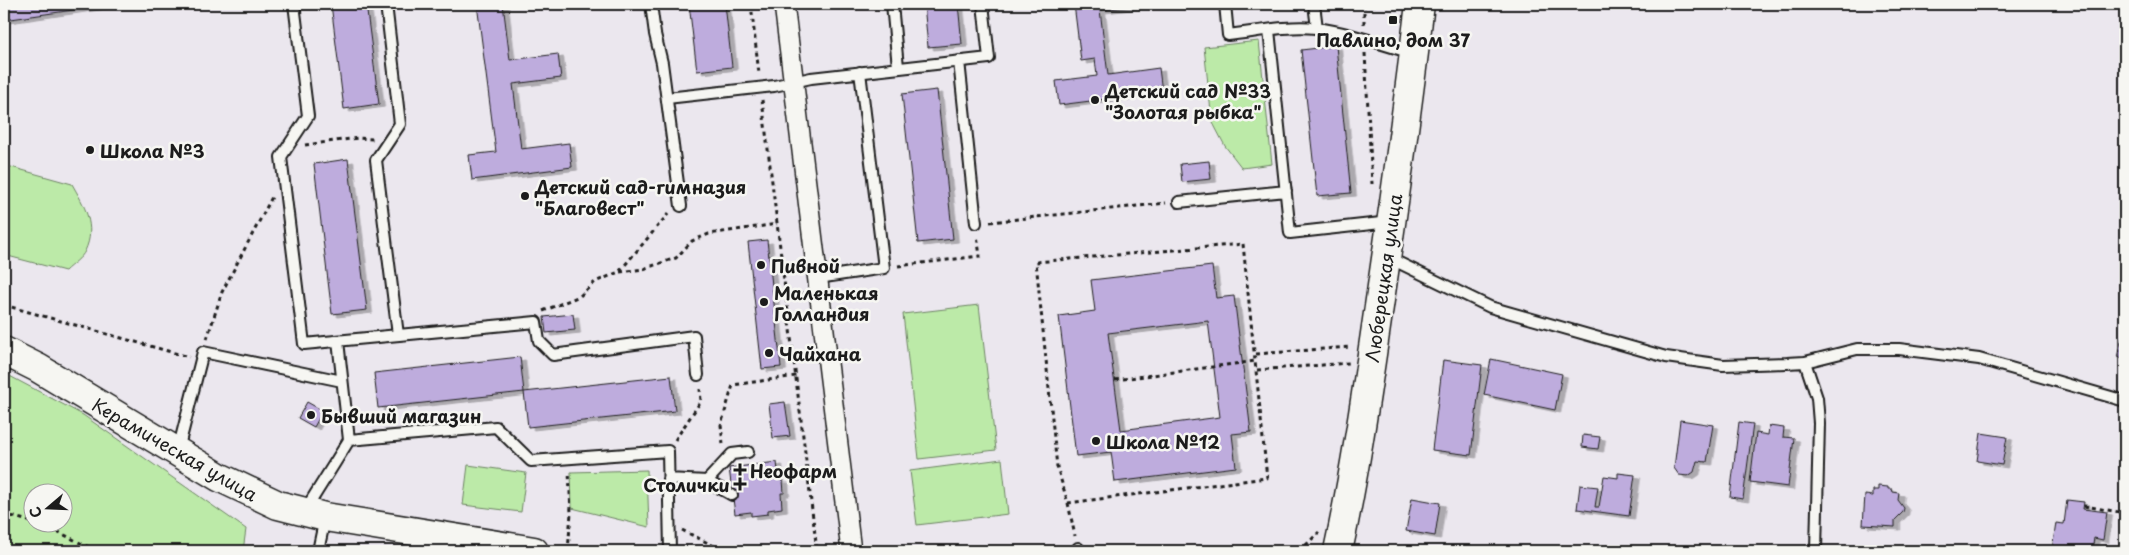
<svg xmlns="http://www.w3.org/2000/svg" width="2129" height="555" font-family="'Playpen Sans',sans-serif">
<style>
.green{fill:#bceaa8;stroke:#6c8362;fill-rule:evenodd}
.building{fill:#beacdd;stroke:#1c1c1c;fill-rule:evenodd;filter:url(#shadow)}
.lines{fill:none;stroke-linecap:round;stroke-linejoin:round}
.lane-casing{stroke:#1c1c1c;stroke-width:14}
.street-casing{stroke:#1c1c1c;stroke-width:22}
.secondary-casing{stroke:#1c1c1c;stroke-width:31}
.path{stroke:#1c1c1c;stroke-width:3;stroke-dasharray:4 4;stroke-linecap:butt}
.lane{stroke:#f6f6f2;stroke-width:10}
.street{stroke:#f6f6f2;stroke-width:19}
.secondary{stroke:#f6f6f2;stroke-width:28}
.poi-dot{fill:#1c1c1c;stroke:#f6f6f2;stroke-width:2}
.labels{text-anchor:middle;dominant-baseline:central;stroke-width:5;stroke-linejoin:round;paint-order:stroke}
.poi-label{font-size:18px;font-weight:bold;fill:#1c1c1c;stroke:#f6f6f2;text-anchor:start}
.street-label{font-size:18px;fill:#1c1c1c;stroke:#f6f6f2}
</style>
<defs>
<filter id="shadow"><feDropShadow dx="5.5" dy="3" stdDeviation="0" flood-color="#0004"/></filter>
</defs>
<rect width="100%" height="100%" fill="#ebe7ee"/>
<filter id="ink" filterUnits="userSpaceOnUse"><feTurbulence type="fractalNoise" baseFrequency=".02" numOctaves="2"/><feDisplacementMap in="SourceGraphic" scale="10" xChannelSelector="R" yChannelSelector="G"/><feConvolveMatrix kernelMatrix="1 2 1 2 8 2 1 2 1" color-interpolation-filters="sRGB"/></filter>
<g filter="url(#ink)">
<path class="green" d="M 1259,41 L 1272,164 L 1242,168 L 1225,146 L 1212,121 L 1204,47 Z
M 4,165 L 72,184 C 84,205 97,226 85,251 C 82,258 71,265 65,271 L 4,255 Z
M 979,305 L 996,450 L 919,459 L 903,314 Z
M 4,373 L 83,415 L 246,529 L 243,551 L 4,551 ZM 62,492 L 62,522 L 32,522 L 32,492 Z
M 1002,459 L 1008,514 L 917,525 L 910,471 Z
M 468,465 L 526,473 L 521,512 L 463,505 Z
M 647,470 L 649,527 L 572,508 L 571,472 Z"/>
<path class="building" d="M 4,4 L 115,4 L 4,20 Z
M 331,4 L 366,4 L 379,104 L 344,109 Z
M 477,4 L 503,4 L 510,60 L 558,54 L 561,78 L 513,84 L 521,149 L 569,143 L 572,167 L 472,180 L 469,155 L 496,152 Z
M 689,4 L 725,4 L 732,67 L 697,71 Z
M 924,4 L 958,4 L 962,44 L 928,47 Z
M 1074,4 L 1151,4 L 1100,10 L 1108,75 L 1159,68 L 1162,92 L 1059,105 L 1056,81 L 1097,76 L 1095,59 L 1081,61 Z
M 1336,46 L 1351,193 L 1317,196 L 1301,50 Z
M 937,90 L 953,239 L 918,243 L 902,94 Z
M 348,159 L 367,310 L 332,314 L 314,164 Z
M 1209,161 L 1211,179 L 1182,182 L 1180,164 Z
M 767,240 L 781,367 L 762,369 L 748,242 Z
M 1212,266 L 1216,298 L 1234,296 L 1251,432 L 1232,434 L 1236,467 L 1115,482 L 1111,452 L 1076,456 L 1059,316 L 1095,311 L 1091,280 ZM 1208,321 L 1220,417 L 1121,430 L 1108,333 Z
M 573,314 L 575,330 L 546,333 L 544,317 Z
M 2125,327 L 2125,359 L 2117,357 Z
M 520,357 L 524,392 L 378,408 L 374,373 Z
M 1491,359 L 1562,374 L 1555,410 L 1484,395 Z
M 1443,360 L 1482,365 L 1471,455 L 1432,450 Z
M 671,376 L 675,411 L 528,427 L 524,392 Z
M 307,402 L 323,411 L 314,427 L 298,418 Z
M 785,402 L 790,436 L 773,438 L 769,404 Z
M 1680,420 L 1713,425 L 1707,462 L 1697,461 L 1694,472 L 1688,476 L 1679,475 L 1674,468 Z
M 1739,422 L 1753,424 L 1743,499 L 1730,497 Z
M 1769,426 L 1784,428 L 1783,437 L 1794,438 L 1788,487 L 1750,482 L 1756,433 L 1768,435 Z
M 1981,433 L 2007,437 L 2002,465 L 1977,461 Z
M 1583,435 L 1600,437 L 1598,449 L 1582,447 Z
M 777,462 L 779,480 L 783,480 L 784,493 L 781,493 L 782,508 L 768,510 L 768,514 L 751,516 L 751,512 L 735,514 L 729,468 Z
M 1618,473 L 1635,475 L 1629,516 L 1577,509 L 1580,485 L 1598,487 L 1595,507 L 1599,507 L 1604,476 L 1618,478 Z
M 1878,486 L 1888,487 L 1888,489 L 1892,489 L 1893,492 L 1899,493 L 1898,500 L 1904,508 L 1903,512 L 1895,520 L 1895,527 L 1863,525 L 1865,495 L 1873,496 L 1873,490 L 1878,490 Z
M 1412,498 L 1440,503 L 1435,536 L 1406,531 Z
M 2067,500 L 2084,502 L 2083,509 L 2107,512 L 2103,540 L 2094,538 L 2092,551 L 2052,550 L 2056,523 L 2064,524 Z"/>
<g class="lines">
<g class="lane-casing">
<path id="lane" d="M 294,4 L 308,116 L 281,157 L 304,344 L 536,322 L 539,341 L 553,355 L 694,336 L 698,375
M 386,4 L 400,124 L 376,160 L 398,335
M 651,4 L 655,34 L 662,63 L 681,206
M 892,4 L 898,67
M 1225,4 L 1228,35 C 1256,32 1287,25 1316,28 C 1348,32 1381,44 1412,53
M 1314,4 L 1317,28
M 1269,30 L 1290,233 L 1390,222
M 959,61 L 976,223
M 667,98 L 774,86 L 811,78 L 989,58 L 983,4
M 1179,202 L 1286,191
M 1387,257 L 1490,307 L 1666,357 L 1723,365 L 1787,363 L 1805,362 L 1857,349 L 1899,349 L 1979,359 L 2125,401
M 818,278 L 884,268 L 860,72
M 1805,362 L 1817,398 L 1819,423 L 1816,551
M 349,440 L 496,427 L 531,461 L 668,451 L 670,551
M 178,450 L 203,352 L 342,381
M 668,479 L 707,481 L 732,495
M 707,481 L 732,454 L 748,452
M 306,509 L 349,440 L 338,341
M 1078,548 L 1078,551
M 318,551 L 325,518"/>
</g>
<g class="street-casing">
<path id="street" d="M 784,4 L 851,551"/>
</g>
<g class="secondary-casing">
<path id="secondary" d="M 4,351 L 38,368 L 219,477 L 278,505 L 325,517 L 534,551
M 1338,551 C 1354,477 1365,402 1376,327 C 1392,219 1407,112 1420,4"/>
</g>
<path class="path" d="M 751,4 L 759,74
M 1364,24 L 1364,6 L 1381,4
M 1365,53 L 1372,184
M 762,100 L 817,551
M 305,145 L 358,138 L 373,139
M 990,222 L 1166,203
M 1243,244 L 1267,478 L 1068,503 L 1057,467 L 1036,262 Z
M 898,266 L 980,256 L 977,235
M 620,272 L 643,269 L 676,258 L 692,241 L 709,234 L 777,224
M 786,295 L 803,293
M 4,305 L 189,357
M 543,311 L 580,296 L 595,282 L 619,272 L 669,213
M 207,339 L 222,292 L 272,197
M 1256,354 L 1350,347
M 1257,370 L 1349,363
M 1115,380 L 1256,361
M 675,440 L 701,401 L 700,389
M 723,444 L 721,425 L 733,385 L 796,376
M 1068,503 L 1075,536
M 2084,506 L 2125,513
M 4,514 L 32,522
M 35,522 L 47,526 L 96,551
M 682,530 L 718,548 L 737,551
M 568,551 L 571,513 L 569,472
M 1247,551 L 1267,549 L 1271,551
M 1300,551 L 1319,532"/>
<use href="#lane" class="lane"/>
<use href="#street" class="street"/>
<use href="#secondary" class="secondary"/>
</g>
</g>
<g class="poi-dot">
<rect x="1388" y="15" width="10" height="10" rx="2.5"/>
<circle cx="1095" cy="100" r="5"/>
<circle cx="90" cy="150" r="5"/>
<circle cx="525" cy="196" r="5"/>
<circle cx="761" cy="265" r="5"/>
<circle cx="764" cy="302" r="5"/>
<circle cx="769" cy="353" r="5"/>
<circle cx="311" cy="415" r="5"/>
<circle cx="1096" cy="441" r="5"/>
<path d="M737.5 462.5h5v5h5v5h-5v5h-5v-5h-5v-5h5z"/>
<path d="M737.5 476.5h5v5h5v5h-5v5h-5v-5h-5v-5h5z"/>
</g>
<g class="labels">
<g class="poi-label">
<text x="1393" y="39" text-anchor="middle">Павлино, дом 37</text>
<text x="1105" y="90">Детский сад №33<tspan x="1105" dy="21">"Золотая рыбка"</tspan></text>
<text x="100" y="150">Школа №3</text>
<text x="535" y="186">Детский сад-гимназия<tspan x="535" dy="21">"Благовест"</tspan></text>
<text x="771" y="265">Пивной</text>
<text x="774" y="292">Маленькая<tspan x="774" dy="21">Голландия</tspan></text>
<text x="779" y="353">Чайхана</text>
<text x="321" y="415">Бывший магазин</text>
<text x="1106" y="441">Школа №12</text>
<text x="750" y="470">Неофарм</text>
<text x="730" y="484" text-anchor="end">Столички</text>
</g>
<g class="street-label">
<text transform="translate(1383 278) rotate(-82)">Люберецкая улица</text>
<text transform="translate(175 449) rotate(30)">Керамическая улица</text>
</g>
</g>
<rect width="2129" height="555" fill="none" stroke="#f6f6f2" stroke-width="20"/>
<rect x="10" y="10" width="2109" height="535" fill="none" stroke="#1c1c1c" stroke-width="2" filter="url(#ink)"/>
<g transform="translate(48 508) rotate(251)"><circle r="24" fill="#f6f6f2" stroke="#9f9f9c"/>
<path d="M0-4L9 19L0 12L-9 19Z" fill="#1c1c1c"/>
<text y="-8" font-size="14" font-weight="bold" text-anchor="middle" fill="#1c1c1c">С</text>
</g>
</svg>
